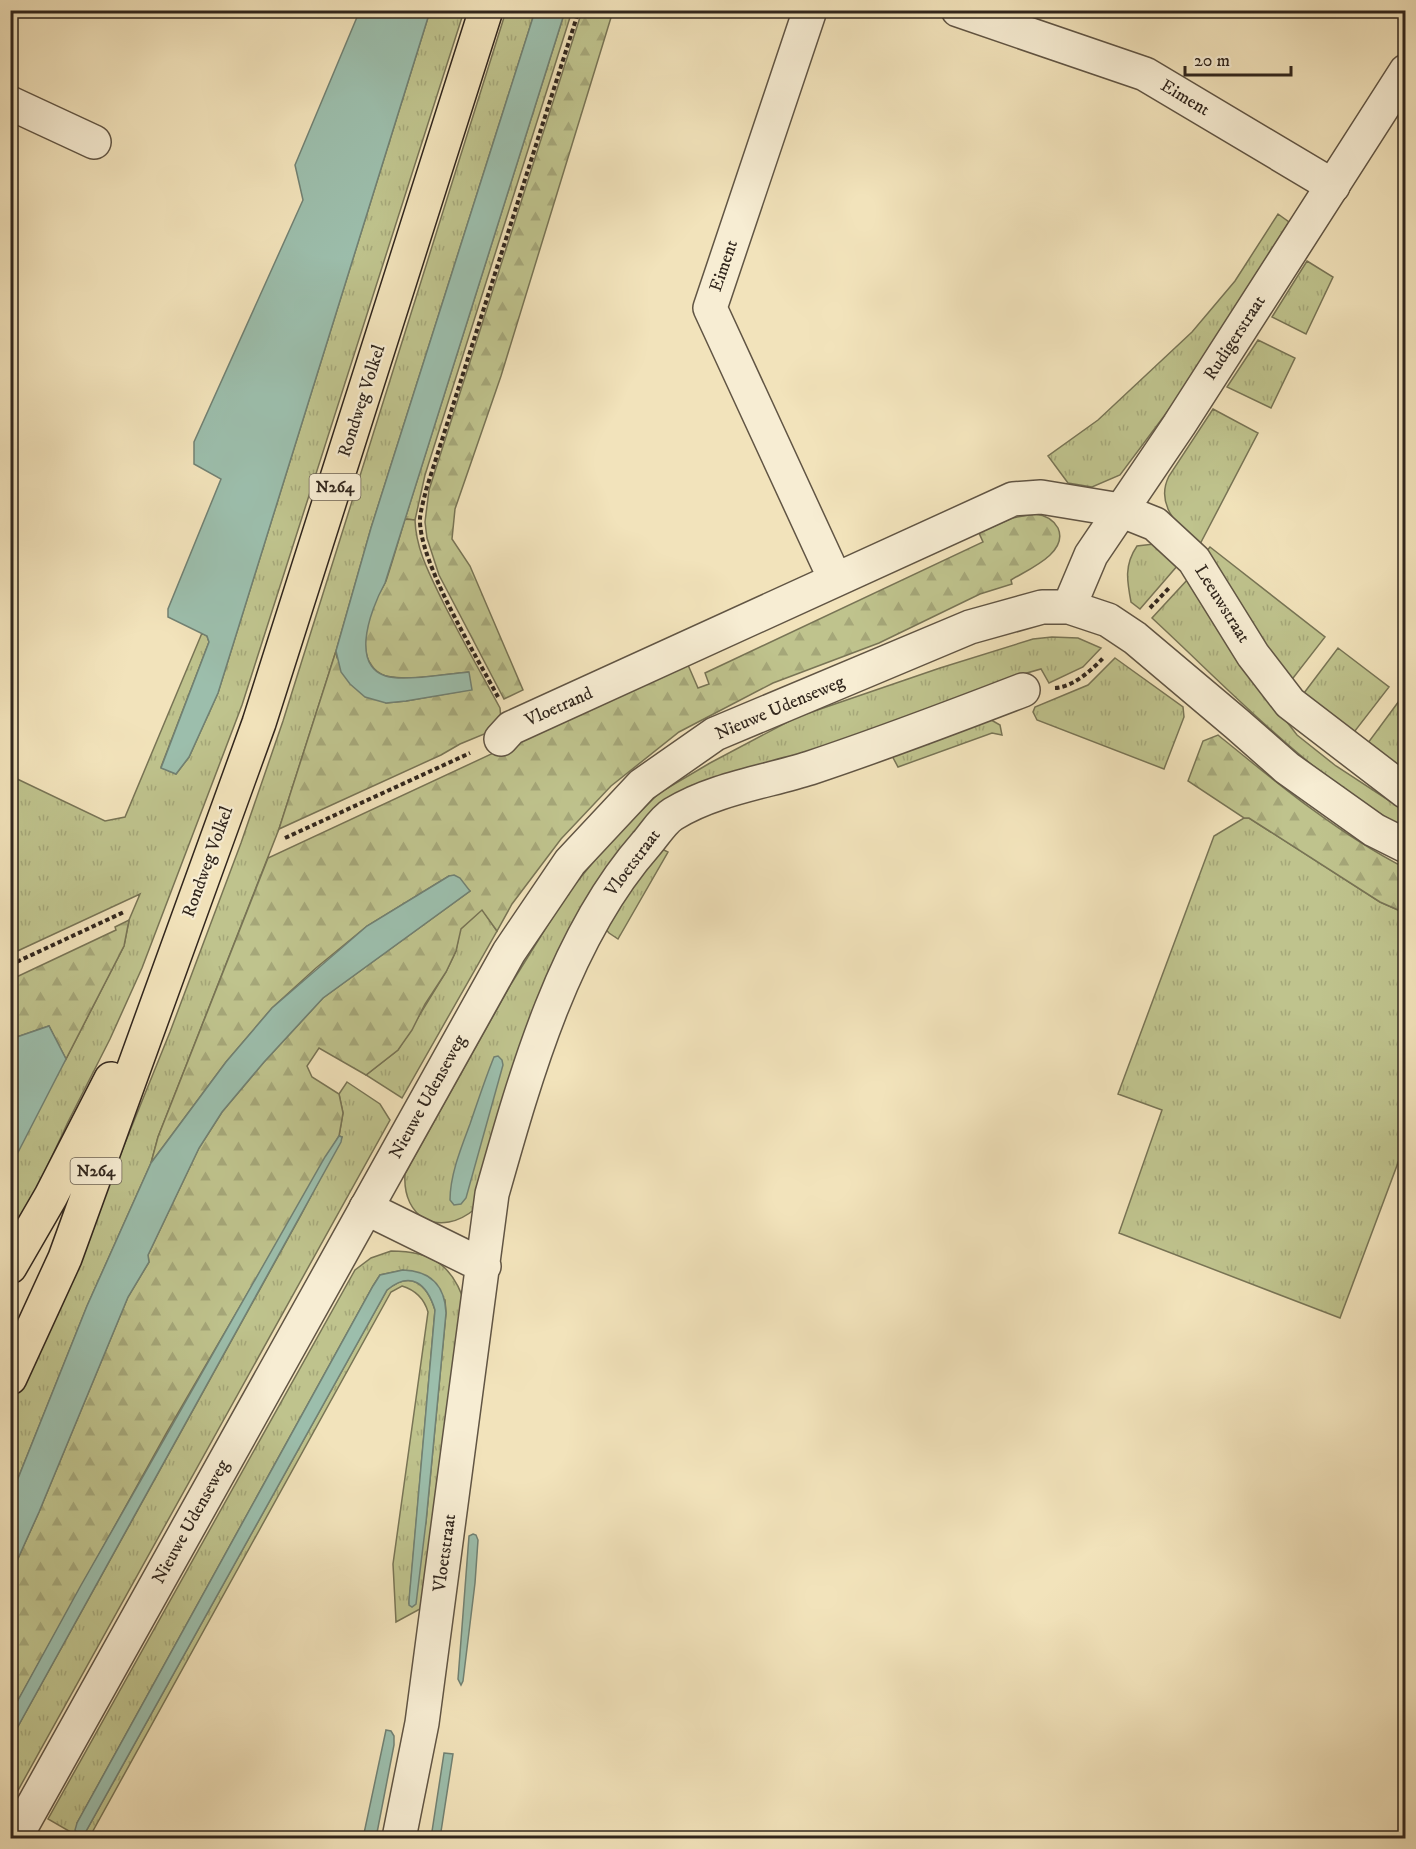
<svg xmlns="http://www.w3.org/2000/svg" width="1416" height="1849" font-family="'IM FELL DW Pica',serif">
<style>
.grass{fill:url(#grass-tufts);stroke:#787455;stroke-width:1.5;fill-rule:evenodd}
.forest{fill:url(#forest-firs);stroke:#787455;stroke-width:1.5}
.water{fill:#9cbeac;stroke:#718173;stroke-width:1.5}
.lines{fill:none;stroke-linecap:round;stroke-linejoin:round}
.minor-casing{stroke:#615544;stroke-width:36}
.tertiary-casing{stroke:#615544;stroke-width:36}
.primary-casing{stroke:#31261d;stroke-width:36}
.path{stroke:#31261d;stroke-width:4;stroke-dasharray:4.5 3;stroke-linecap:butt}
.minor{stroke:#f7edd3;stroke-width:33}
.tertiary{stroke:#f7edd3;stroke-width:33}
.primary{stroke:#f2e3bb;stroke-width:33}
.labels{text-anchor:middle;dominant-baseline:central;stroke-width:4.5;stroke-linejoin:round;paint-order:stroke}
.shield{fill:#f7edd3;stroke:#6c6254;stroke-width:1.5}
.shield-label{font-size:16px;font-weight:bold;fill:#31261d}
.street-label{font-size:18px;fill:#31261d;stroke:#f7edd3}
</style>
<defs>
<pattern id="grass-tufts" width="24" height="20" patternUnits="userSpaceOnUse" patternTransform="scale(1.5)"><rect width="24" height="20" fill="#bfc38d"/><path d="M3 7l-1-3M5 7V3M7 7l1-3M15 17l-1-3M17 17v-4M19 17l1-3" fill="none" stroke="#a5a779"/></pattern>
<pattern id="forest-firs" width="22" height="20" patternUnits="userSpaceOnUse" patternTransform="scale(1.5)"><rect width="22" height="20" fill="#bfc38d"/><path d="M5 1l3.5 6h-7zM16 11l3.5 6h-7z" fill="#a5a779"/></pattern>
</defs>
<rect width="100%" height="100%" fill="#f2e3bb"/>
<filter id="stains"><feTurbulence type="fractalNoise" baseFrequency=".00333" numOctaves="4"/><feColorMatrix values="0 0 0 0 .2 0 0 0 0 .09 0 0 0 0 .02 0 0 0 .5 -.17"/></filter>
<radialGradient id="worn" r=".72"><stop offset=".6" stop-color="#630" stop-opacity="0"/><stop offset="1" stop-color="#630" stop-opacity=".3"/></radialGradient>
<path class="grass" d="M 430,11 L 464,11 L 242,705 L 142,968 L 110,1039 L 68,1122 L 11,1244 L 11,1152 L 66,1059 L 124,946 L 129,920 L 140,894 L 11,954 L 11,776 L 105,821 L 125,817 L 202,633 L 207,636 L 209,642 L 161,767 L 176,774 L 189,757 L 218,693 Z
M 506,11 L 535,11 L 371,528 L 336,651 L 279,829 L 158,1137 L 151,1163 L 87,1306 L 11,1496 L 11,1401 L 55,1309 L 106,1190 L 170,1032 L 241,843 L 283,721 Z
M 565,11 L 572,11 L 425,475 L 415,520 L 405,519 Z
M 1278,214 L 1289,222 L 1188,384 L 1120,475 L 1092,487 L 1068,483 L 1048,456 L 1098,420 L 1192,332 L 1235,281 Z
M 1307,261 L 1333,277 L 1306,334 L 1272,317 Z
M 1258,340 L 1295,358 L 1271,408 L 1227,387 Z
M 1213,409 L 1258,433 L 1198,548 C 1180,526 1154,506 1169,476 Z
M 1154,544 L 1178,565 L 1140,609 L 1131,602 C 1127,581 1124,565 1137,546 Z
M 1210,547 L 1325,637 L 1290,682 L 1204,554 Z
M 1189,578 L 1257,683 L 1297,735 L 1336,766 L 1405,811 L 1405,828 C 1311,778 1230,690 1152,618 Z
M 1052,637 L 1078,638 L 1101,648 L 1083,667 L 1049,683 L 1041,669 L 1006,679 L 638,829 L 475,1209 C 440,1238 402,1219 405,1174 L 511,984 L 567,894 L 608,844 L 659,793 L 710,763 L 797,717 L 940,668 L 1033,639 Z
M 1338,648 L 1389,687 L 1348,740 L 1301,697 Z
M 1115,658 L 1183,707 L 1184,717 L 1164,769 L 1037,720 L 1033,712 L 1035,707 L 1088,685 Z
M 1402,697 L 1405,700 L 1405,779 L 1362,751 Z
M 986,717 L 1000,725 L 1002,735 L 992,733 L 898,767 L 891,754 Z
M 1244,818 L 1249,818 L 1380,902 L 1405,913 L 1405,1144 L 1340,1318 L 1119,1233 L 1162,1110 L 1118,1094 L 1214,836 Z
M 656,846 L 668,852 L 618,939 L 609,933 L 602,925 Z
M 482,909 L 497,931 L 402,1098 L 366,1075 L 398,1050 L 446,972 L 456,951 L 460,929 Z
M 347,1082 L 380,1104 L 390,1120 L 11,1803 L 11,1739 L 301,1215 L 342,1137 L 339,1136 L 343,1113 L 339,1094 Z
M 391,1251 C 433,1251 454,1266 466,1307 L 431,1603 L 396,1622 L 393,1564 L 428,1312 C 424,1298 415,1290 402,1286 L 391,1292 L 89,1838 L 81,1838 L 48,1819 L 355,1270 L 371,1258 ZM 403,1270 L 445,1300 L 446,1313 L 426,1522 L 409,1604 L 435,1310 C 427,1284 411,1270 387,1290 L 85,1833 L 80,1835 L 77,1823 L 373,1286 L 380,1275 Z"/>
<path class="forest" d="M 582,11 L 613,11 L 501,376 L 455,509 L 452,539 L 470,566 L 523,690 L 504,699 L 439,575 L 427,538 L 425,522 L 429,490 Z
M 1035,514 C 1044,515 1053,519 1058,528 C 1069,553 1027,570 1011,580 L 1012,584 L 980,594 L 879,643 L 773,683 L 679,732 L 611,786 L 561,839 L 512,904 L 497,931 L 482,910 L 461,929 L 456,951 L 446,972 L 425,1004 L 412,1030 L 398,1050 L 366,1075 L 319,1048 L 307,1066 L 312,1077 L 339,1094 L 343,1113 L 339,1136 L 167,1432 L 11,1713 L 11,1574 L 39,1512 L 128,1297 L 149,1262 L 148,1255 L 199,1148 L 222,1112 L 264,1062 L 323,998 L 470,891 L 449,876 L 367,926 L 316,968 L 272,1008 L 226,1062 L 151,1163 L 158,1137 L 268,858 L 618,695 L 688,665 L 698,688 L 709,684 L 705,673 L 983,542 L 979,533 L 1012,518 Z
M 405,519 L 415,520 C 416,550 430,575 443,602 C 461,638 481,673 500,708 L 501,720 L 494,730 L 460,744 L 441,755 L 279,829 L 336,651 L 337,658 L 386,703 L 406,701 L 462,691 L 468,672 C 450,674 396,683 381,674 C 356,660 366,622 375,601 C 378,594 383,588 386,581 C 393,560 399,539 405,519 Z
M 1218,735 C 1277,783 1337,833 1405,868 L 1405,913 L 1380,902 L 1249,818 L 1244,818 L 1188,781 L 1203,741 Z
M 129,920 L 124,946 L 66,1059 L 49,1026 L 11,1039 L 10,980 L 116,930 L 115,927 Z"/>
<path class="water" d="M 360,10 L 430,11 L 218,693 L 189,757 L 176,774 L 161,768 L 209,642 L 207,636 L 168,617 L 168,609 L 221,479 L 194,464 L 194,442 L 303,200 L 295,165 Z
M 535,11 L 565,11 L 385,583 C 370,610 345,676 398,678 C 421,679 446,674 469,672 L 472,690 L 406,701 L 386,703 L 365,697 L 350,684 L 341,672 L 336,651 L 371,528 Z
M 454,875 L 460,878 L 470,891 L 323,998 L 264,1062 L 222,1112 L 199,1148 L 148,1255 L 149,1262 L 128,1297 L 39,1512 L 11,1574 L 11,1496 L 87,1306 L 151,1163 L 226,1062 L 272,1008 L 367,926 L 449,876 Z
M 49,1026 L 66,1059 L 11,1166 L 11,1039 Z
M 498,1056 L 502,1060 L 503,1065 L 466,1198 L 461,1204 L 454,1205 L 450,1200 C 450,1175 461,1148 470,1124 C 478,1101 485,1079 494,1057 Z
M 339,1136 L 342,1137 L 341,1142 L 11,1739 L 11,1713 L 80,1587 L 325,1157 Z
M 403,1270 C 431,1271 445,1285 446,1313 L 426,1522 L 416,1604 L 412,1607 L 409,1605 L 409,1600 L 435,1310 C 427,1284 411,1270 387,1290 L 85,1833 L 80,1836 L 75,1830 L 77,1823 L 373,1286 L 380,1275 Z
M 473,1534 L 476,1535 L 478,1540 L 475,1583 L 463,1681 L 461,1685 L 458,1679 L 469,1536 Z
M 386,1730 L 391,1731 L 394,1736 L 394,1745 L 376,1838 L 363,1838 Z
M 444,1753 L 453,1754 L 440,1838 L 431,1838 Z"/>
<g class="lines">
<g class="minor-casing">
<path id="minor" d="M 810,10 L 710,308 L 835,579
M 958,10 L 1145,74 L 1333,186
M 10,103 L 94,142
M 501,739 L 511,728 L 1013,499 L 1041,497 L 1120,510 L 1155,524 L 1194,560 L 1253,655 L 1290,703 L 1406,792
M 366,1208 L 484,1266
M 399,1838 L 422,1723 L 492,1194 C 525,1077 564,937 646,844 C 654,835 663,820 673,814 C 714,789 765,782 810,768 C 882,744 953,717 1023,690"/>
</g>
<g class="tertiary-casing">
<path id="tertiary" d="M 1069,607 L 1091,555 L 1179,425 L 1406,71
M 15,1838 L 509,952 L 570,862 L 642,785 L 715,734 L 970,627 L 1042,607 L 1069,607 L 1108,620 L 1135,638 L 1237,724 L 1287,768 L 1374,830 L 1406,846"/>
</g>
<g class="primary-casing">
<path id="primary" d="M 10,1267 L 51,1196 L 111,1079
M 10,1378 L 65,1258 L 259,723 L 486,10"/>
</g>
<path class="path" d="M 1150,608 L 1170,587
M 1055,688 C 1073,687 1092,670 1104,657
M 498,697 C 477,657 418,561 420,518 C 421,509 424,499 426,490 L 579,10
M 285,838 L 470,753
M 10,965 L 124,912"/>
<use href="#minor" class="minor"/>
<use href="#tertiary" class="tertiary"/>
<use href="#primary" class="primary"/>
</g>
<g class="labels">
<g class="shield">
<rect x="309.5" y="474" width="51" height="26" rx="4.5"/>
<rect x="70.5" y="1158" width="51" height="26" rx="4.5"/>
</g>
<g class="shield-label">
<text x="335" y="487">N264</text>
<text x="96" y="1171">N264</text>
</g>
<g class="street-label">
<text transform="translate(1185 98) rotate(31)">Eiment</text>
<text transform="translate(724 266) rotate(-71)">Eiment</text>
<text transform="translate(1235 338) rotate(-57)">Rudigerstraat</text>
<text transform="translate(362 401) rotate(-72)">Rondweg Volkel</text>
<text transform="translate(1222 604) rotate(58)">Leeuwstraat</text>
<text transform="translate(559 707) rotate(-24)">Vloetrand</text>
<text transform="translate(780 708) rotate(-23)">Nieuwe Udenseweg</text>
<text transform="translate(208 862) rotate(-70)">Rondweg Volkel</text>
<text transform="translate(633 863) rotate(-53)">Vloetstraat</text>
<text transform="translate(428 1097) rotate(-61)">Nieuwe Udenseweg</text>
<text transform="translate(191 1522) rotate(-61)">Nieuwe Udenseweg</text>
<text transform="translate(445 1553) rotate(-82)">Vloetstraat</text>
</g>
</g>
<rect width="1416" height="1849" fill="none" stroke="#f2e3bb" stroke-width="36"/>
<rect x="12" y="12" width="1392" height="1825" fill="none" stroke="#31261d" stroke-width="3"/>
<rect x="18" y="18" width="1380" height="1813" fill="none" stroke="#31261d" stroke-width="1.5"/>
<path d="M1185 66v9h106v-9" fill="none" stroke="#31261d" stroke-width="3"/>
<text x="1194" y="66" font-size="18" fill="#31261d" stroke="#f7edd3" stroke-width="4.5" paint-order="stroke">20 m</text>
<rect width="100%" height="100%" filter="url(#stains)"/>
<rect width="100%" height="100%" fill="url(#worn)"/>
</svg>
